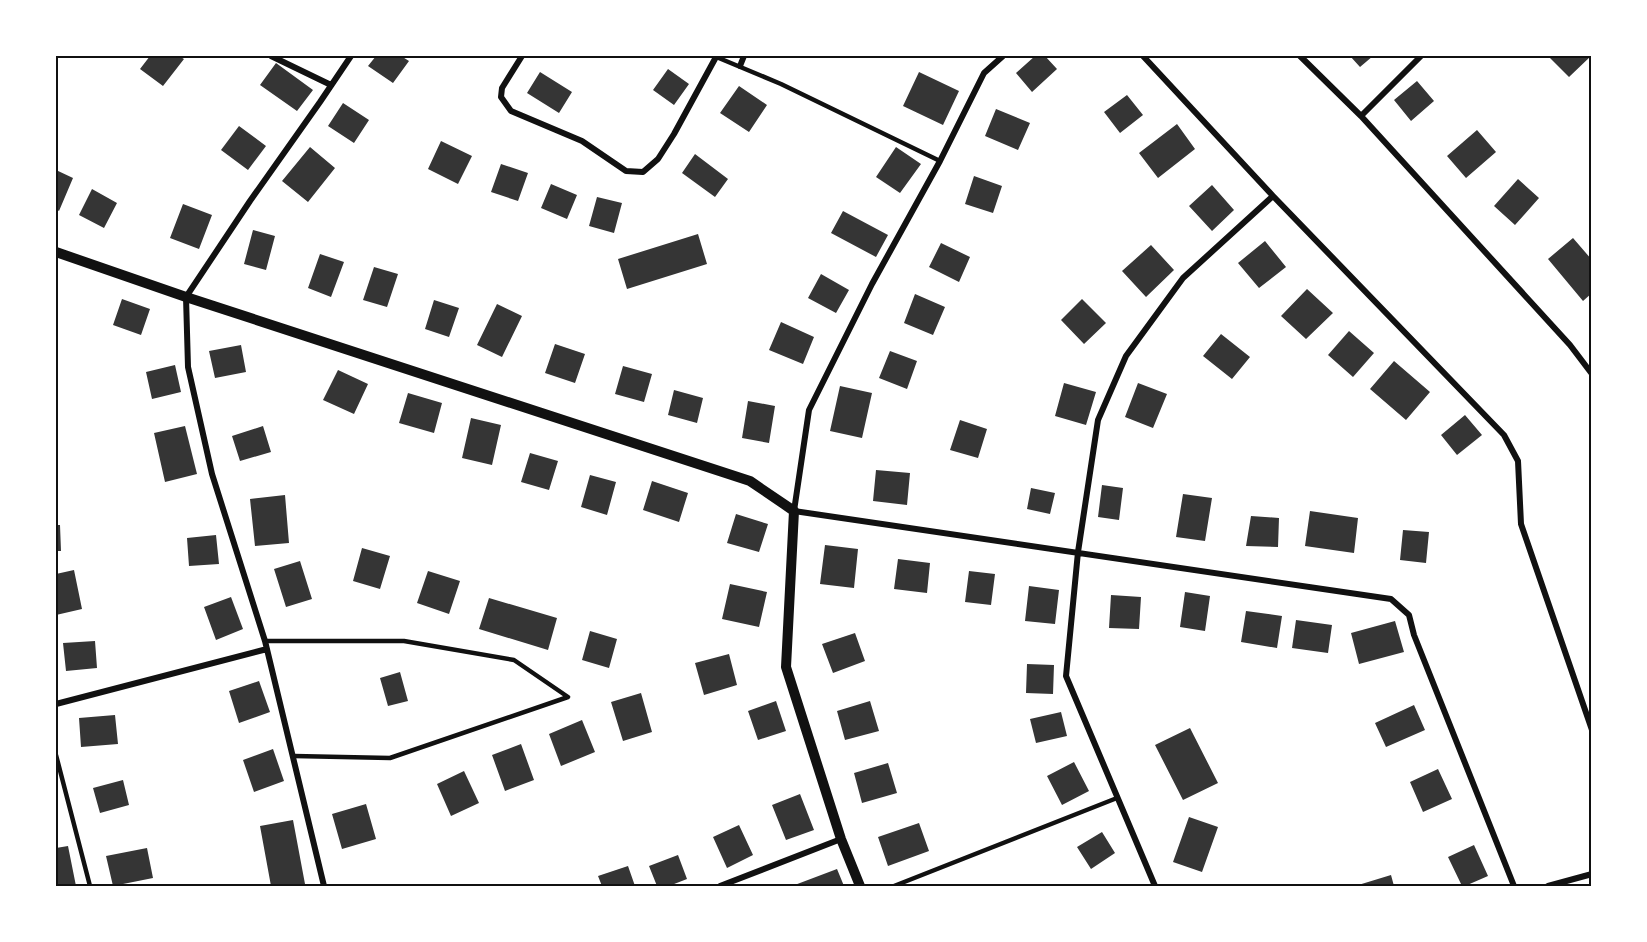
<svg xmlns="http://www.w3.org/2000/svg" width="1647" height="942" font-family="'Work Sans',sans-serif">
<style>
.building{fill:#353535}
.lines{fill:none;stroke-linecap:round;stroke-linejoin:round}
.service{stroke:#111;stroke-width:4.5}
.minor{stroke:#111;stroke-width:6}
.tertiary{stroke:#111;stroke-width:10}
.neatline{fill:none;stroke:#111;stroke-width:2}
</style>
<rect width="100%" height="100%" fill="#fff"/>
<path class="building" d="M 150,56 L 179,56 L 184,59 L 163,86 L 140,69 Z
M 376,56 L 401,56 L 409,61 L 393,83 L 368,66 Z
M 1035,56 L 1045,56 L 1057,69 L 1032,92 L 1016,73 Z
M 1350,56 L 1373,56 L 1360,67 Z
M 1553,56 L 1591,56 L 1569,77 L 1550,58 Z
M 276,63 L 313,90 L 297,111 L 260,85 Z
M 668,69 L 689,84 L 674,105 L 653,90 Z
M 540,72 L 572,92 L 559,113 L 527,93 Z
M 919,72 L 959,91 L 943,125 L 903,106 Z
M 1417,81 L 1434,101 L 1411,121 L 1394,100 Z
M 739,86 L 767,105 L 749,132 L 720,113 Z
M 1127,95 L 1143,115 L 1120,133 L 1104,112 Z
M 343,103 L 369,120 L 354,143 L 328,126 Z
M 996,109 L 1030,123 L 1018,150 L 985,136 Z
M 1177,124 L 1195,149 L 1158,178 L 1139,153 Z
M 239,126 L 266,146 L 248,170 L 221,150 Z
M 1477,130 L 1496,152 L 1466,178 L 1447,156 Z
M 441,141 L 472,156 L 458,184 L 428,169 Z
M 310,147 L 335,168 L 308,202 L 282,181 Z
M 896,147 L 921,164 L 900,193 L 876,177 Z
M 695,154 L 728,179 L 715,197 L 682,173 Z
M 501,164 L 528,173 L 518,201 L 491,192 Z
M 56,170 L 73,178 L 59,211 L 56,209 Z
M 974,176 L 1002,186 L 993,213 L 965,204 Z
M 1518,179 L 1539,198 L 1515,225 L 1494,206 Z
M 551,184 L 577,195 L 567,219 L 541,208 Z
M 1212,185 L 1234,210 L 1212,231 L 1189,206 Z
M 92,189 L 117,203 L 104,228 L 79,215 Z
M 597,197 L 622,203 L 614,233 L 589,226 Z
M 183,204 L 212,215 L 199,249 L 170,238 Z
M 843,211 L 888,235 L 876,257 L 831,233 Z
M 253,230 L 275,236 L 266,270 L 244,264 Z
M 698,234 L 707,264 L 627,289 L 618,259 Z
M 1573,238 L 1592,260 L 1592,293 L 1583,301 L 1548,259 Z
M 1265,241 L 1286,267 L 1259,288 L 1238,263 Z
M 941,243 L 970,257 L 959,282 L 929,267 Z
M 1151,245 L 1174,270 L 1146,297 L 1122,271 Z
M 320,254 L 344,262 L 331,297 L 308,288 Z
M 374,267 L 398,274 L 387,307 L 363,300 Z
M 821,274 L 849,290 L 836,313 L 808,298 Z
M 1307,289 L 1333,313 L 1306,339 L 1281,316 Z
M 915,294 L 945,307 L 933,335 L 904,323 Z
M 122,299 L 150,309 L 141,335 L 113,325 Z
M 1082,299 L 1106,323 L 1084,344 L 1061,320 Z
M 434,300 L 459,308 L 449,337 L 425,329 Z
M 497,304 L 522,316 L 502,357 L 477,345 Z
M 781,322 L 814,337 L 803,364 L 769,350 Z
M 1349,331 L 1374,353 L 1353,377 L 1328,355 Z
M 1221,334 L 1250,357 L 1232,379 L 1203,356 Z
M 555,344 L 585,354 L 575,383 L 545,373 Z
M 241,345 L 246,372 L 215,378 L 209,351 Z
M 890,351 L 917,361 L 907,389 L 879,378 Z
M 1394,361 L 1430,392 L 1406,420 L 1370,389 Z
M 175,365 L 181,392 L 152,399 L 146,372 Z
M 623,366 L 652,374 L 644,402 L 615,394 Z
M 338,370 L 368,384 L 354,414 L 323,400 Z
M 1064,383 L 1096,392 L 1086,425 L 1055,416 Z
M 1138,383 L 1167,394 L 1153,428 L 1125,417 Z
M 840,386 L 872,393 L 862,438 L 830,431 Z
M 674,390 L 703,398 L 697,423 L 668,415 Z
M 408,393 L 442,403 L 434,433 L 399,423 Z
M 748,401 L 775,406 L 769,443 L 742,438 Z
M 1465,415 L 1482,435 L 1457,455 L 1441,435 Z
M 471,418 L 501,425 L 492,465 L 462,458 Z
M 960,420 L 987,429 L 978,458 L 950,450 Z
M 185,426 L 197,474 L 165,482 L 154,433 Z
M 263,426 L 271,452 L 240,461 L 232,436 Z
M 530,453 L 558,461 L 549,490 L 521,482 Z
M 876,470 L 910,473 L 907,505 L 873,501 Z
M 590,475 L 616,482 L 607,515 L 581,507 Z
M 652,481 L 688,493 L 679,522 L 643,510 Z
M 1102,485 L 1123,488 L 1119,520 L 1098,517 Z
M 1031,488 L 1055,493 L 1050,514 L 1027,509 Z
M 1183,494 L 1212,498 L 1205,541 L 1176,537 Z
M 285,495 L 289,543 L 255,546 L 250,499 Z
M 1310,511 L 1358,518 L 1354,553 L 1305,546 Z
M 736,514 L 768,524 L 759,552 L 727,543 Z
M 1251,516 L 1279,518 L 1278,547 L 1246,546 Z
M 56,525 L 60,525 L 61,551 L 56,551 Z
M 1403,530 L 1429,532 L 1426,563 L 1400,560 Z
M 216,535 L 219,564 L 189,566 L 187,538 Z
M 825,545 L 858,549 L 854,588 L 820,584 Z
M 362,548 L 390,556 L 380,589 L 353,581 Z
M 898,559 L 930,563 L 927,593 L 894,589 Z
M 300,561 L 312,599 L 286,607 L 274,569 Z
M 74,570 L 82,609 L 56,615 L 56,574 Z
M 428,571 L 460,581 L 449,614 L 417,603 Z
M 969,571 L 995,574 L 991,605 L 965,602 Z
M 730,584 L 767,592 L 759,627 L 722,619 Z
M 1029,586 L 1059,590 L 1055,624 L 1025,621 Z
M 1185,592 L 1210,596 L 1205,631 L 1180,627 Z
M 1111,595 L 1141,597 L 1139,629 L 1109,628 Z
M 231,597 L 243,629 L 216,640 L 204,607 Z
M 489,598 L 557,618 L 548,650 L 479,629 Z
M 1246,611 L 1282,616 L 1277,648 L 1241,642 Z
M 1296,620 L 1332,625 L 1328,653 L 1292,648 Z
M 1395,621 L 1404,652 L 1359,664 L 1351,633 Z
M 590,631 L 617,639 L 609,668 L 582,660 Z
M 855,633 L 865,661 L 833,673 L 822,644 Z
M 95,641 L 97,668 L 66,671 L 63,643 Z
M 729,654 L 737,685 L 704,695 L 695,663 Z
M 1027,664 L 1054,665 L 1053,694 L 1026,693 Z
M 400,672 L 408,701 L 388,706 L 380,678 Z
M 259,681 L 270,712 L 239,723 L 229,691 Z
M 641,693 L 652,732 L 623,741 L 611,702 Z
M 776,701 L 786,731 L 758,740 L 748,711 Z
M 870,701 L 879,731 L 845,740 L 837,711 Z
M 1414,705 L 1425,730 L 1386,747 L 1375,723 Z
M 1061,712 L 1067,736 L 1036,743 L 1030,719 Z
M 115,715 L 118,744 L 81,747 L 79,718 Z
M 582,720 L 595,752 L 561,766 L 549,734 Z
M 1190,728 L 1218,783 L 1183,800 L 1155,745 Z
M 521,744 L 534,780 L 505,791 L 492,755 Z
M 273,749 L 284,781 L 254,792 L 243,760 Z
M 1074,762 L 1089,791 L 1062,805 L 1047,776 Z
M 888,763 L 897,793 L 862,803 L 854,773 Z
M 1438,769 L 1452,799 L 1423,812 L 1410,782 Z
M 464,771 L 479,803 L 451,816 L 437,784 Z
M 123,780 L 129,805 L 100,813 L 93,788 Z
M 800,794 L 814,830 L 786,840 L 772,805 Z
M 366,804 L 376,839 L 342,849 L 332,814 Z
M 1189,817 L 1218,827 L 1202,872 L 1173,862 Z
M 293,820 L 305,884 L 290,886 L 271,886 L 260,826 Z
M 919,823 L 929,851 L 888,866 L 878,837 Z
M 739,825 L 753,855 L 727,868 L 713,837 Z
M 1102,832 L 1115,853 L 1091,869 L 1077,847 Z
M 1474,845 L 1488,876 L 1465,886 L 1462,886 L 1448,857 Z
M 68,846 L 76,886 L 56,886 L 56,848 Z
M 147,848 L 153,878 L 113,886 L 106,856 Z
M 678,855 L 687,879 L 669,886 L 657,886 L 649,866 Z
M 628,866 L 635,886 L 602,886 L 598,876 Z
M 837,869 L 844,886 L 792,886 Z
M 1391,875 L 1394,886 L 1355,886 Z"/>
<g class="lines">
<path class="service" d="M 714,56 L 781,84 L 940,161
M 265,641 L 404,641 L 514,660 L 568,697 L 390,758 L 294,756
M 56,755 L 90,886
M 894,886 L 1117,798"/>
<path class="minor" d="M 271,56 L 331,85
M 522,56 L 502,88 L 501,97 L 511,111 L 582,141 L 626,171 L 643,172 L 658,159 L 674,134 L 716,57
M 1003,56 L 984,73 L 940,161 L 872,284 L 809,410 L 794,511 L 1391,599 L 1409,615 L 1414,635 L 1514,886
M 1143,56 L 1273,196 L 1504,435 L 1518,461 L 1521,524 L 1592,730
M 1300,56 L 1361,116 L 1570,345 L 1592,374
M 740,66 L 744,56
M 1361,116 L 1421,56
M 56,704 L 267,649
M 324,886 L 265,641 L 212,474 L 188,367 L 186,297 L 250,201 L 320,102 L 351,56
M 720,886 L 841,839
M 1155,886 L 1066,676 L 1078,552 L 1098,420 L 1126,356 L 1183,278 L 1273,196
M 1548,886 L 1592,874"/>
<path class="tertiary" d="M 56,252 L 186,297 L 750,481 L 794,511 L 786,667 L 841,839 L 860,886"/>
</g>
<rect width="1647" height="942" fill="none" stroke="#ffffff" stroke-width="114"/>
<rect x="57" y="57" width="1533" height="828" class="neatline"/>
</svg>
